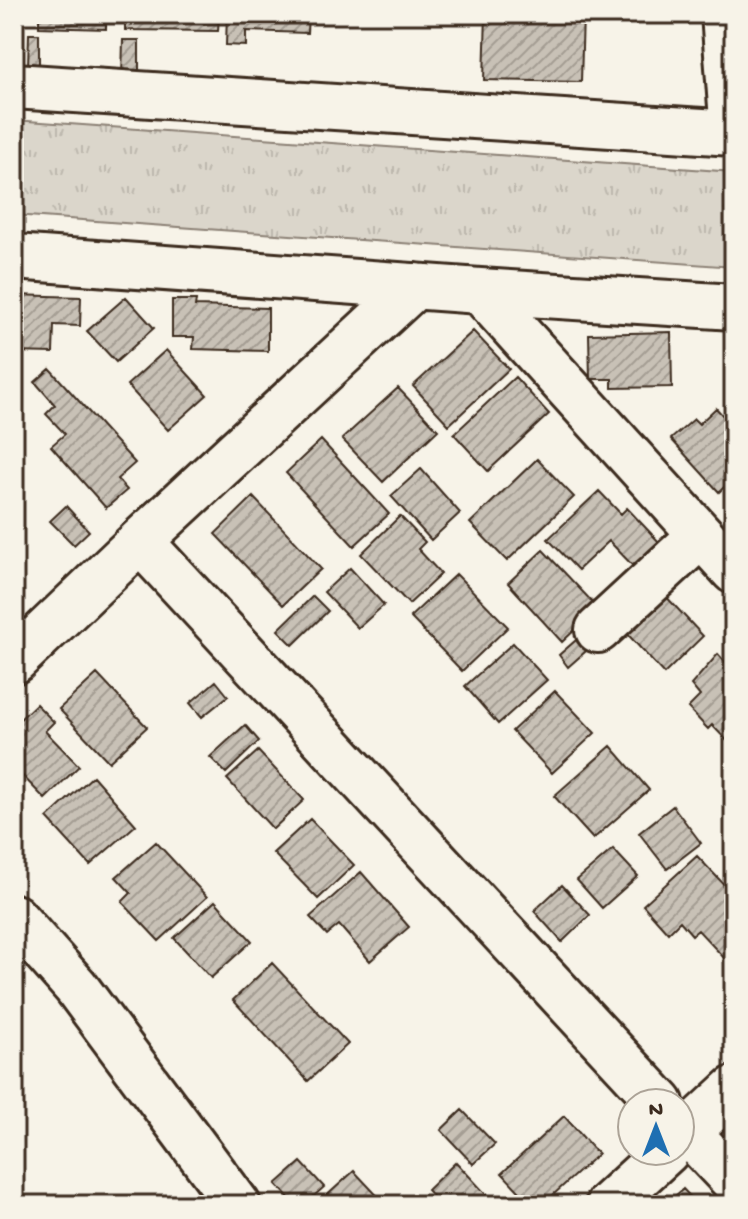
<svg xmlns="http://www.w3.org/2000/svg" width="748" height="1219" font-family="'Gochi Hand',sans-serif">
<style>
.park{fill:url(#park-tufts);stroke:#8b8074;stroke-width:2}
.building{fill:url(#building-hatch);stroke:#3b2a1e;stroke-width:2}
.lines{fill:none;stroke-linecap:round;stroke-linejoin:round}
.minor-casing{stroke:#3b2a1e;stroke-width:50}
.minor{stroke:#f7f3e8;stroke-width:44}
</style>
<defs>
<pattern id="park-tufts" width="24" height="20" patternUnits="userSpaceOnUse" patternTransform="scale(2)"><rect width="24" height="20" fill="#dbd6cb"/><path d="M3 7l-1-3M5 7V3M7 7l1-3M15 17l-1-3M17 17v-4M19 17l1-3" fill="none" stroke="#bdb8ae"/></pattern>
<pattern id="building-hatch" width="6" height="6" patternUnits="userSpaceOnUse" patternTransform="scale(2)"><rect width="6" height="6" fill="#c8c1b6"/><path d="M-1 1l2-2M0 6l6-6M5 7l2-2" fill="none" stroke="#a49d93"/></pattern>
</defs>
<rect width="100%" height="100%" fill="#f7f3e8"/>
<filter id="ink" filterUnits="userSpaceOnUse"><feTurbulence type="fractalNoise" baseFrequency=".0125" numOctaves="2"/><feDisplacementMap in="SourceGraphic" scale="16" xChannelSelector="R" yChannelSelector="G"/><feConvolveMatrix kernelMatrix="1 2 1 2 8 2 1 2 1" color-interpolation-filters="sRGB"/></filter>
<g filter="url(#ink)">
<path class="park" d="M 14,120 L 734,172 L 734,267 L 14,215 Z"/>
<path class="building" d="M 39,14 L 106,14 L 106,29 L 39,27 Z
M 125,14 L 219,14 L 218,31 L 125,30 Z
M 227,14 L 308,14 L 307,33 L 246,31 L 246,46 L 226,45 Z
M 486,14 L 583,14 L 581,82 L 484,80 Z
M 29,34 L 39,34 L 39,67 L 28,66 Z
M 123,40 L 139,40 L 139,77 L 122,77 Z
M 14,295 L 81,297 L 80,326 L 54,325 L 53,353 L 14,352 Z
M 126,297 L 154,328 L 116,362 L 87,331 Z
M 172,300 L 196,300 L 195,306 L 268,308 L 268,351 L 193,349 L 194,337 L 172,337 Z
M 473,331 L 509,369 L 449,425 L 413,386 Z
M 671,332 L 672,387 L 612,388 L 612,379 L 590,379 L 589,334 Z
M 166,350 L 207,395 L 168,430 L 127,385 Z
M 50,369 L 135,463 L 117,479 L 127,490 L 106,508 L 51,446 L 65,434 L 46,414 L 55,405 L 35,382 Z
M 515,377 L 549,414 L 488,471 L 454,434 Z
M 398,388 L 438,430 L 383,482 L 342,439 Z
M 716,408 L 734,428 L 734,478 L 719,492 L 671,439 L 694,419 L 699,424 Z
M 321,440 L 389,514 L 354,546 L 286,473 Z
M 537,459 L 574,497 L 507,561 L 470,523 Z
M 421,469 L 460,513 L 431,540 L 391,496 Z
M 599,491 L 621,514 L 627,508 L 661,544 L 635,568 L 609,541 L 578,570 L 548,539 Z
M 253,497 L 321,569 L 283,605 L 215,534 Z
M 66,506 L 89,531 L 74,545 L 50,521 Z
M 400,516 L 425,542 L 418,549 L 441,574 L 409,604 L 361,554 Z
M 543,550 L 598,608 L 562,642 L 508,583 Z
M 350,568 L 384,605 L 358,628 L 324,592 Z
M 456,574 L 508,627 L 462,671 L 410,617 Z
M 661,591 L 703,636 L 664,674 L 622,628 Z
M 313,596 L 328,611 L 293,645 L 278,630 Z
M 583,634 L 593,645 L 568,667 L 559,655 Z
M 513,643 L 547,680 L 498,724 L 465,686 Z
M 718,654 L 734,672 L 734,737 L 728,742 L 712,725 L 708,729 L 688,708 L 700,696 L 691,685 Z
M 97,674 L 147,727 L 109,762 L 59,709 Z
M 216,681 L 228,696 L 202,717 L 190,703 Z
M 555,691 L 595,733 L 552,773 L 512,731 Z
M 36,704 L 54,722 L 45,731 L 79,766 L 45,799 L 14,767 L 14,725 Z
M 245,725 L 259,741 L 226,773 L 210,757 Z
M 611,746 L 649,790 L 593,839 L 554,796 Z
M 258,751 L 304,800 L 273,829 L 227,779 Z
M 93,776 L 136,825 L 90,865 L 47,818 Z
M 673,806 L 701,843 L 667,869 L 639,833 Z
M 310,819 L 354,865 L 318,899 L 273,853 Z
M 156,842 L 207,897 L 159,941 L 122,902 L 131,893 L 116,877 Z
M 613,849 L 638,876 L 602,908 L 577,880 Z
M 697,856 L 734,895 L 734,954 L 727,961 L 698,930 L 692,935 L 680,921 L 668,933 L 643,905 Z
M 361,872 L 409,927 L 370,961 L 339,925 L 327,935 L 310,917 Z
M 562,885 L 590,915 L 562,942 L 534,911 Z
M 215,901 L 252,941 L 211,978 L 174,938 Z
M 272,963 L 348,1044 L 308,1081 L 233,1000 Z
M 462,1110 L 495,1144 L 473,1164 L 441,1130 Z
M 564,1116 L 598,1154 L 542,1205 L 532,1205 L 502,1173 Z
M 301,1162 L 324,1187 L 304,1205 L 296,1205 L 276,1184 Z
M 456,1162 L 496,1205 L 441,1205 L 427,1190 Z
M 354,1171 L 386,1205 L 331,1205 L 324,1198 Z
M 683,1189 L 698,1205 L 665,1205 Z"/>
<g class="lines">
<g class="minor-casing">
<path id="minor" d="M 14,86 L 733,133 L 724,14
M 14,257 L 480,291 L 734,307
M 480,291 L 734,571
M 140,541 L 661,1103
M 598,630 L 701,535
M 14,661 L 140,541 L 415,286
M 14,917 L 76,987 L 238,1205
M 680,1124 L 734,1181
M 680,1139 L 734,1089
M 608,1205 L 667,1151"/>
</g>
<use href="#minor" class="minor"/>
</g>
</g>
<rect width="748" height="1219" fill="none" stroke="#f7f3e8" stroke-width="48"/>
<rect x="24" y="24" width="700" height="1171" fill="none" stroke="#3b2a1e" stroke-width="3" filter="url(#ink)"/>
<g transform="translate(656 1127)"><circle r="38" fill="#f7f3e8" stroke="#aca397" stroke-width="2"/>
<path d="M0-6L14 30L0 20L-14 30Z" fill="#1f6fb2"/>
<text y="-12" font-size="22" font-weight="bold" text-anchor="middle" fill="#3b2a1e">N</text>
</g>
</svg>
